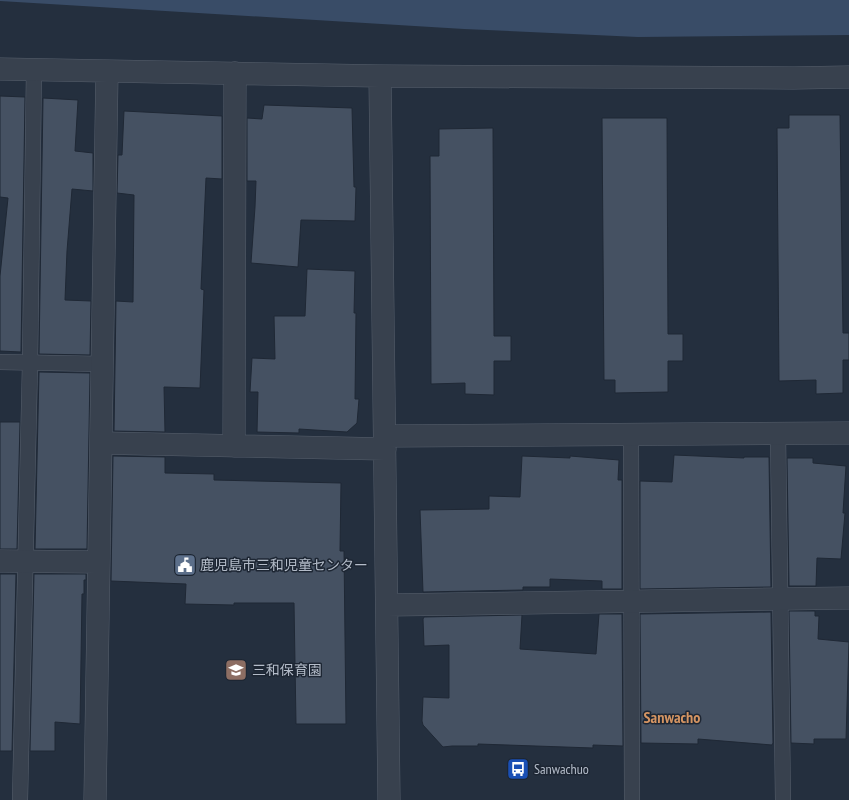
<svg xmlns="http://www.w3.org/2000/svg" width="849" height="800" font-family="'PT Sans Narrow','Noto Sans JP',sans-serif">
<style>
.water{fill:#394c67}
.building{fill:#455162;stroke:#1f2835}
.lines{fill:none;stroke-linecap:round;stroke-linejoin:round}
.lane-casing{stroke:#565f6c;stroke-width:16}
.street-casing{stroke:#565f6c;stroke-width:23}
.lane{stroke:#38414e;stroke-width:15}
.street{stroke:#38414e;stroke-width:22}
.labels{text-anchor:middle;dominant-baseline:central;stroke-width:3;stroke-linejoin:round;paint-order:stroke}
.poi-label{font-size:14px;fill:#b4bcc9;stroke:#1d2633;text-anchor:start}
.quarter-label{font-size:16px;font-weight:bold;fill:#d59563;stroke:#1d2633}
</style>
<rect width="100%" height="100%" fill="#242f3e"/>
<path class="water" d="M 0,0 L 849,0 L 849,35 L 638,37 L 464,29 L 0,1 Z"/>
<path class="building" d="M 0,96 L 25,97 L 21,352 L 0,351 L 0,276 L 8,198 L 0,197 Z
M 43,98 L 78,100 L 75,151 L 93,153 L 93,191 L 72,189 L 67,251 L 65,300 L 91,301 L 90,355 L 39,354 Z
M 264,105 L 352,108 L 354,187 L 356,187 L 355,221 L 301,220 L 298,267 L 251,263 L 255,207 L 256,181 L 247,181 L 247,118 L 262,119 Z
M 124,111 L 222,116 L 222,179 L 206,178 L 201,289 L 204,290 L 200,388 L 164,387 L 165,432 L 114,431 L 116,301 L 133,302 L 134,195 L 117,193 L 118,155 L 122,155 Z
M 789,115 L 840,115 L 843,333 L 849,333 L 849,360 L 843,360 L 843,393 L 816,394 L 816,380 L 779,381 L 777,128 L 789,128 Z
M 602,118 L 667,118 L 668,334 L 683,334 L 683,361 L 668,361 L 668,392 L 615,393 L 615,380 L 604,380 Z
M 493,128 L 494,336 L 511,336 L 511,361 L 494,361 L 494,395 L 465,394 L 465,383 L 431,384 L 430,156 L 439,156 L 439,129 Z
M 307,269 L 355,271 L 354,313 L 356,313 L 355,399 L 359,399 L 357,423 L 347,432 L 299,429 L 299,433 L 257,432 L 258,392 L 250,392 L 252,358 L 275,359 L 274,316 L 305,316 Z
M 39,372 L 90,373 L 87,549 L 35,549 Z
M 0,422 L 20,422 L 17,549 L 0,549 Z
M 674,455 L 744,458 L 744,457 L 769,457 L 771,587 L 640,589 L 640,481 L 672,482 Z
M 113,456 L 165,457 L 165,473 L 214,474 L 214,480 L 341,483 L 340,551 L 344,551 L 346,724 L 296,724 L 294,603 L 234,603 L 234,605 L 185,604 L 186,584 L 111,581 Z
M 522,456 L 570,458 L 570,456 L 619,460 L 618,480 L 622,480 L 622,589 L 602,589 L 602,581 L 550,579 L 550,587 L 523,587 L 523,590 L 423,592 L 420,510 L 489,509 L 489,496 L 520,497 Z
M 787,458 L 813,458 L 813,463 L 846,466 L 843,513 L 845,513 L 841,559 L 817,558 L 816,586 L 789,586 Z
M 0,574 L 16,574 L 12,751 L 0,751 Z
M 34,574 L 86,574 L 86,580 L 84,580 L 84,594 L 82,594 L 80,724 L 55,722 L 55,751 L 30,751 Z
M 789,611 L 815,611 L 815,616 L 819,616 L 818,639 L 849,642 L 846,739 L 814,739 L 814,744 L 791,743 Z
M 771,612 L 773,743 L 772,745 L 698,739 L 698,744 L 641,743 L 640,614 Z
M 599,614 L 622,614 L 623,746 L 593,745 L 593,748 L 478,744 L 478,746 L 452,746 L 443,747 L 423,725 L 422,721 L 423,697 L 449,698 L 449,645 L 424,646 L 423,619 L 424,617 L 522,615 L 520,649 L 596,654 Z"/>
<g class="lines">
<g class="lane-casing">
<path id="lane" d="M 0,362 L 102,364
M 778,434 L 783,800
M 631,435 L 632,800
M 20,800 L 30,363 L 34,69"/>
</g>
<g class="street-casing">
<path id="street" d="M 0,69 L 380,76 L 793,78 L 849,77
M 380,76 L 389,800
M 385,436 L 849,433
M 101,443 L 385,449
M 234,446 L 235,73
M 0,561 L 98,562
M 387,605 L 849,598
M 95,800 L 107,71"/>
</g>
<use href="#lane" class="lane"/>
<use href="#street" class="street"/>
</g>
<defs>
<g id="civic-square" transform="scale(1.15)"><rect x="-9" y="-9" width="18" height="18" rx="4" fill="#5c6f8a" stroke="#1d2633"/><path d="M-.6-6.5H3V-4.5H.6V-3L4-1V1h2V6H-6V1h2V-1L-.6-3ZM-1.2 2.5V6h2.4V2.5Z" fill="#fff"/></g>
<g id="school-square" transform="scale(1.15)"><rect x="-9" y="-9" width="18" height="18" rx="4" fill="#8d6e63" stroke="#1d2633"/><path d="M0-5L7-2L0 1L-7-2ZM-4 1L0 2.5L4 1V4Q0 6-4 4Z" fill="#fff"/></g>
<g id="bus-square" transform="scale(1.15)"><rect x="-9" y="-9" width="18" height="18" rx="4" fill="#1a4fb4" stroke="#1d2633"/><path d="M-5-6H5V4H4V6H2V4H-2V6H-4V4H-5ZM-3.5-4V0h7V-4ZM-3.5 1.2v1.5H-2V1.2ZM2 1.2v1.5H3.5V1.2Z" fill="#fff"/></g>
</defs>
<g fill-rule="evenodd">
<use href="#civic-square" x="185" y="565"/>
<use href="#school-square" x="236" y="670"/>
<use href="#bus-square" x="518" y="769"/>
</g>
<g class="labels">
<g class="poi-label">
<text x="200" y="565">鹿児島市三和児童センター</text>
<text x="252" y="670">三和保育園</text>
<text x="534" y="769">Sanwachuo</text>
</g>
<g class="quarter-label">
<text x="672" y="717">Sanwacho</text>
</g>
</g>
</svg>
